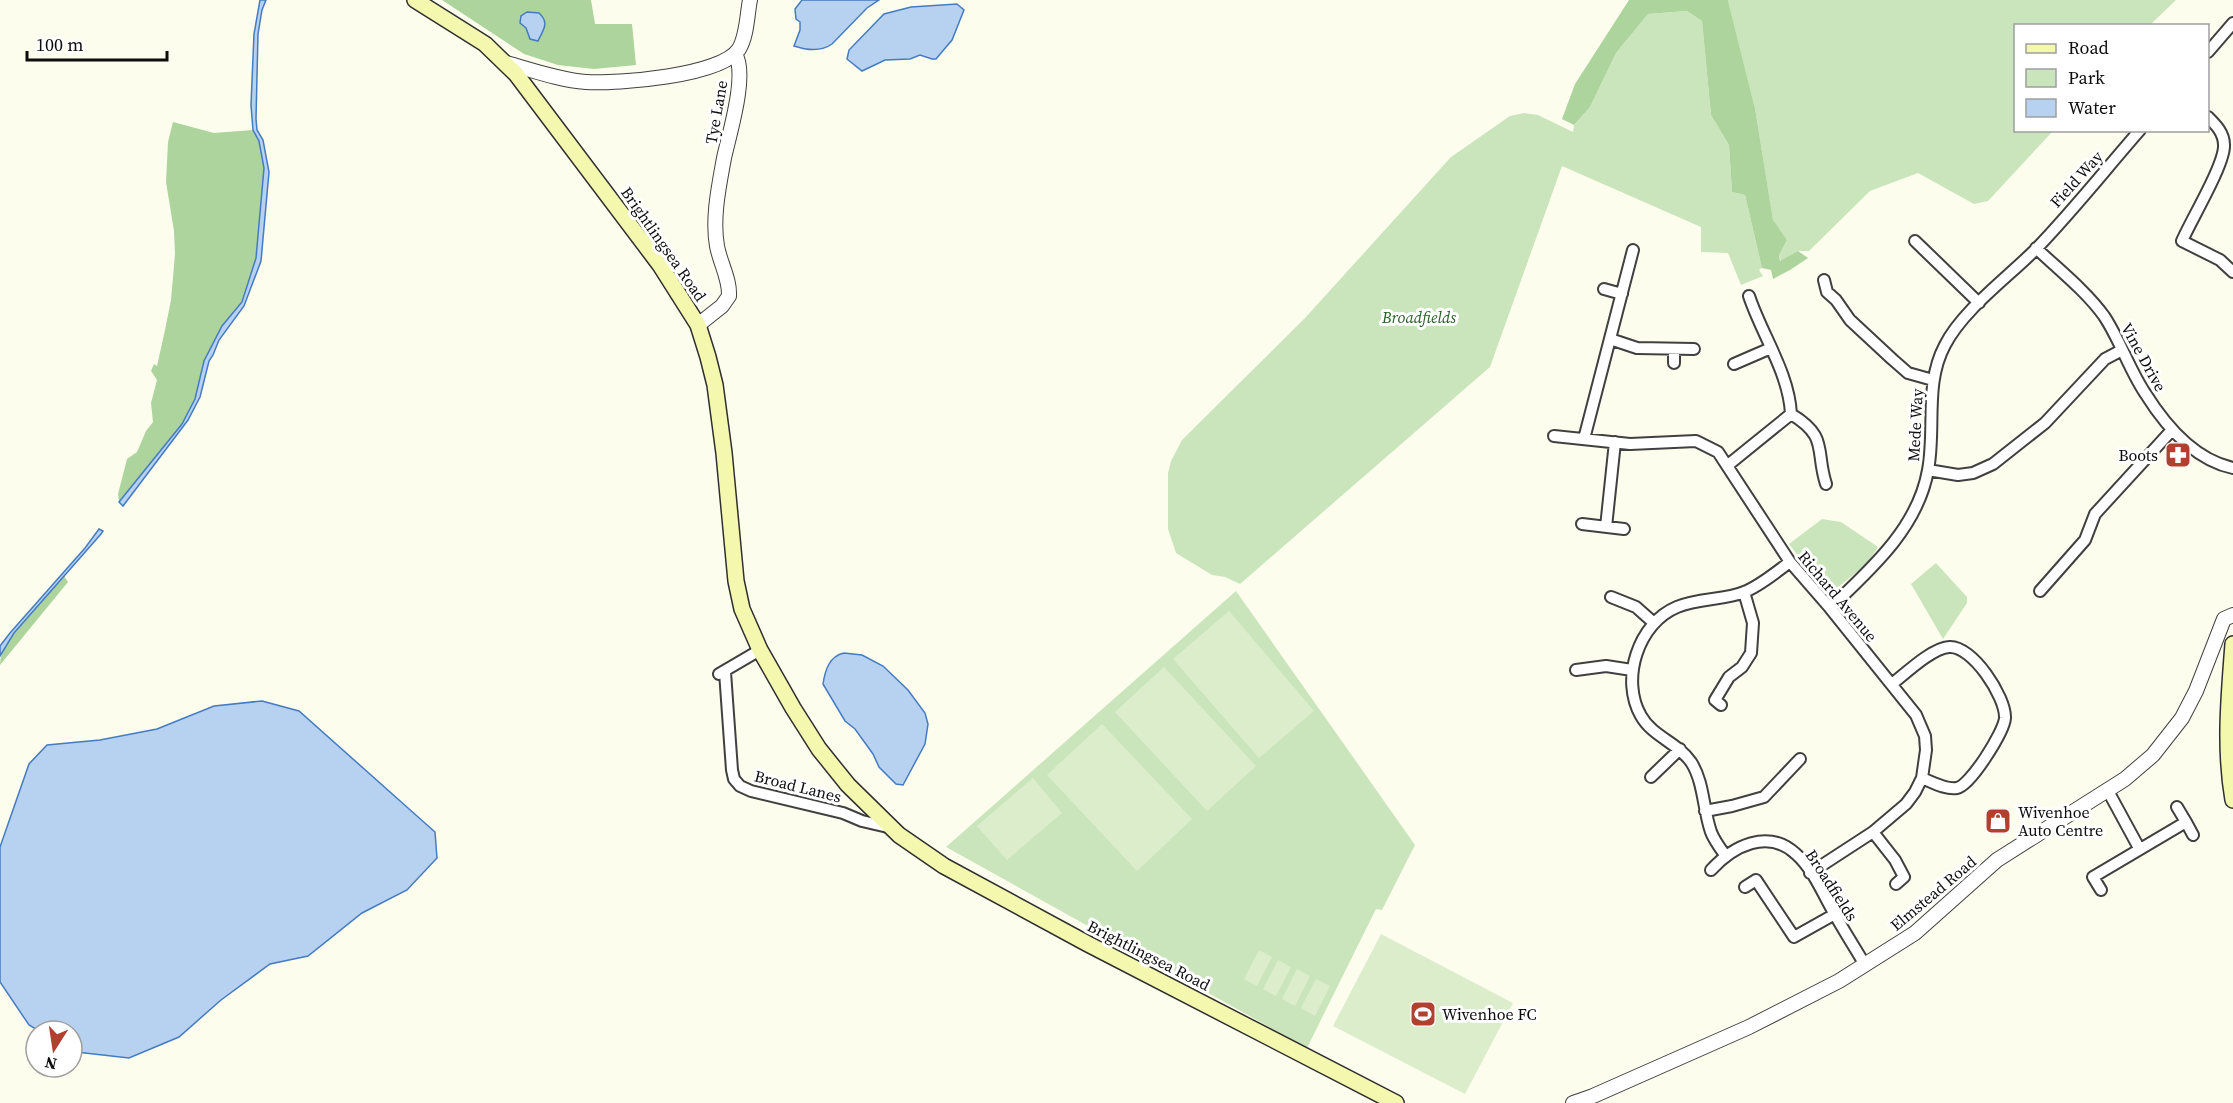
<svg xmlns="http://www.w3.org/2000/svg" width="2233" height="1103" font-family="'Source Serif 4',serif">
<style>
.green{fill:#cae5bb}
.forest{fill:#acd49c}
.pitch{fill:#dcedcc}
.water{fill:#b7d2f1;stroke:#457bc1;stroke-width:1.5}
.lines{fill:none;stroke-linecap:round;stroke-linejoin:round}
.minor-casing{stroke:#404040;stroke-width:14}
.tertiary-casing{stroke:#404040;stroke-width:16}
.secondary-casing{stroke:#2f2f2f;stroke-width:18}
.minor{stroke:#fff;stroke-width:10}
.tertiary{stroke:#fff;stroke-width:14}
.secondary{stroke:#f4f8af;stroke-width:15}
.labels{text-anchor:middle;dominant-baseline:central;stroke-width:6;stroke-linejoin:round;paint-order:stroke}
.street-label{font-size:16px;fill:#0d0d0d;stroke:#fff}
.park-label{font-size:16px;font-style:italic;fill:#265f23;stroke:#fff}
.poi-label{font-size:16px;fill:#0d0d0d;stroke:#fff;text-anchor:start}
</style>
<rect width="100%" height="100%" fill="#fdfdee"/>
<path class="green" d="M 1728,0 L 2176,0 L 2150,25 L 2016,26 L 2016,130 L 2053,131 L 1988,201 L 1974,204 L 1918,173 L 1870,191 L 1809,251 L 1798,251 L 1781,262 L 1779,255 L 1787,240 L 1773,221 L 1755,108 Z
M 1687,11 L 1702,21 L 1711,115 L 1729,145 L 1732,192 L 1745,195 L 1762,268 L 1759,270 L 1763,276 L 1741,285 L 1728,253 L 1701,252 L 1701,227 L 1562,166 L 1490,367 L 1240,584 L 1225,577 L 1212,575 L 1176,553 L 1168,529 L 1168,473 L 1171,461 L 1182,440 L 1305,318 L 1451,157 L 1510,116 L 1524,113 L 1538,115 L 1573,132 L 1574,125 L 1590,107 L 1616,53 L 1648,14 Z
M 1822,519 L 1841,522 L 1878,547 L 1867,564 L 1828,595 L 1789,544 Z
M 1936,563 L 1967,597 L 1967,603 L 1943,639 L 1911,584 Z
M 1236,591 L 1415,845 L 1382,910 L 1376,909 L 1307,1048 L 946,847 Z"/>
<path class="forest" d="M 442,0 L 591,0 L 595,24 L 632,24 L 636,65 L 594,69 L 558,65 L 524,54 Z
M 1629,0 L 1728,0 L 1755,108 L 1773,220 L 1787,240 L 1779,255 L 1780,261 L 1798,251 L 1808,258 L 1790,270 L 1773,279 L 1771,270 L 1762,268 L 1745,195 L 1732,192 L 1729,145 L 1711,115 L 1702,21 L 1687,11 L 1648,14 L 1616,53 L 1590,107 L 1574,125 L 1562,119 L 1575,84 Z
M 173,122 L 214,133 L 253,130 L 259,140 L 264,169 L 256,258 L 242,302 L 222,326 L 204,361 L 195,399 L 182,424 L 119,502 L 118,494 L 127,459 L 137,452 L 146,431 L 153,422 L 151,403 L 157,380 L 151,371 L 154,364 L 157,366 L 165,330 L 171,300 L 175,254 L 174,231 L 166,182 L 168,142 Z
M 64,576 L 68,582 L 0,665 C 0,636 45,598 64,576 Z"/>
<path class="pitch" d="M 1229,611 L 1314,711 L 1259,758 L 1173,659 Z
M 1164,667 L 1256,766 L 1207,811 L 1115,712 Z
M 1102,724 L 1192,819 L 1137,871 L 1047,775 Z
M 1033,778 L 1062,813 L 1007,860 L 977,826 Z
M 1381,934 L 1513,1003 L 1465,1094 L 1333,1026 Z
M 1259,950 L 1272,957 L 1257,986 L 1244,979 Z
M 1278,960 L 1291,967 L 1276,996 L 1263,989 Z
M 1297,969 L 1310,976 L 1295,1006 L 1282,999 Z
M 1316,979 L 1330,986 L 1315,1016 L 1301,1008 Z"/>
<path class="water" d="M 260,0 L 266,0 L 262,10 L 258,34 L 256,119 L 257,130 L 263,140 L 269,172 L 261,261 L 244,306 L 219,340 L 213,355 L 209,361 L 200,397 L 188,420 L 123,506 L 119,502 L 182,424 L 195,399 L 204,361 L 222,326 L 242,302 L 256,258 L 264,168 L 259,141 L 253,130 L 251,105 L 254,34 Z
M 802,0 L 879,0 L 867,8 L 832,44 C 821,52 806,50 794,46 L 800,30 L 800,22 L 796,19 L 795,9 Z
M 957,4 L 964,10 L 952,40 L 936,59 L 932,59 L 920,55 L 910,59 L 885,60 L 862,71 L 847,59 L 849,50 L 884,14 L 911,7 Z
M 527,12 L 539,13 C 550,23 543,30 538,41 L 530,39 L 526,28 L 520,23 L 521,16 Z
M 99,529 L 103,531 L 101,534 L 14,633 L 0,656 L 0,646 L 10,633 L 85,548 Z
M 844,653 L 862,655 L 883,666 L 908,690 L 925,713 L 928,724 L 925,744 L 903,785 L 896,784 L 879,767 L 873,754 L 855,729 L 845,721 L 823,684 C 825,671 829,656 844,653 Z
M 262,701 L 299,711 L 435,832 L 437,858 L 407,890 L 362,913 L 308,956 L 270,964 L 221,1000 L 179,1037 L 129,1058 L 76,1052 L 72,1050 L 72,1031 L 39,1031 L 29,1025 L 0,982 L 0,847 L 29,764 L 47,745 L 100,740 L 157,729 L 214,706 Z"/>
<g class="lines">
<g class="minor-casing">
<path id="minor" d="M 2208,52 L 2233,23
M 2208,117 C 2216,125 2224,133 2224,145 C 2225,164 2191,220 2182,241 L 2220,260 L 2233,272
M 1915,241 L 1979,303
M 2036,248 C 2059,270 2086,291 2104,316 C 2120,340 2129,369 2145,393 C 2165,425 2195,460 2233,468
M 1824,280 L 1827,292 L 1836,300 L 1850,320 L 1892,359 L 1908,373 L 1933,380
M 1604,289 L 1622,294
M 1610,339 L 1637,348 L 1694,349
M 1674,349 L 1674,363
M 1734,364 L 1771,348
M 1791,414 C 1829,437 1815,450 1826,484
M 1554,436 L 1630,444 L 1696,441 L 1718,452 L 1790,562 L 1830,608 L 1916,715 L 1925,736 L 1926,750 L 1922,778 L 1915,792 L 1906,804 L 1873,832 L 1810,873
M 1584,439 L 1633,250
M 1728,465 L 1791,414 C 1789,373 1762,335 1749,296
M 1928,470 L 1958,475 L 1973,473 L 1993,464 L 2045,423 L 2105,359 L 2122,350
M 1582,524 L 1624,529
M 1606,527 L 1615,442
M 2040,591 L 2085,540 L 2095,514 L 2172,430
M 1611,597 L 1636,607 L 1654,623
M 1830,608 C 1870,570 1918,528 1928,470 C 1936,428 1924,384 1945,345 C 1963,310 2007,278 2035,250 C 2071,213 2105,170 2140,130
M 1576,670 L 1606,666 L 1632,670
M 725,672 L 732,770 L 734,779 L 740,786 L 751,791 L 843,813 L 862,821 L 892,828
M 719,674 L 760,650
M 1892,684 C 1905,674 1932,648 1949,647 C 1972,645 2006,697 2005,718 C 2004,732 1970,786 1957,788 C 1946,790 1932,782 1922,778
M 1721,705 L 1715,700 L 1729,677 L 1742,667 L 1751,653 L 1753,623 L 1744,592
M 1651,777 L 1680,749
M 2108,791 L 2139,848
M 2177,807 L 2186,822
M 1705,811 L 1732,806 L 1764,797 L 1800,759
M 1873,832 L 1895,860 L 1904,877 L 1896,884
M 1725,855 C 1720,848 1714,840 1711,832 C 1703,809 1704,782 1691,762 C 1677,742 1653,737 1641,716 C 1620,680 1638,623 1677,607 C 1698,598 1725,600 1744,592 C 1760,586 1776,572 1790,562
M 1711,870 C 1733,846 1768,828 1796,854 C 1813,869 1823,894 1834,913 C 1844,931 1855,948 1865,965
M 1745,887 L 1756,880 L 1794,937 L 1835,914
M 2101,890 L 2093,877 L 2186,822 L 2193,835"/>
</g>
<g class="tertiary-casing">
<path id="tertiary" d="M 506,63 C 532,70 559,80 586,82 C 617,84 722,76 739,49 C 747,36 747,15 750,0
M 698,325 L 722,306 L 729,296 C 730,279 720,263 717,246 C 712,218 719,186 724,158 C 729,135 748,74 735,54
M 1573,1103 L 1593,1096 L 1749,1027 L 1839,981 L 1915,933 L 1997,860 L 2125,779 L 2153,755 L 2182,718 L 2196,691 L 2224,619 L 2233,615"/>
</g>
<g class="secondary-casing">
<path id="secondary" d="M 415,0 L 485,44 L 516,74 L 660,265 L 698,325 L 708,357 L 715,385 L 724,453 L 736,581 L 742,609 L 760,650 L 793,708 L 819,749 L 848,785 L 899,835 L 944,866 L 1088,944 L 1396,1103
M 2233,644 C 2229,696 2224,748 2233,800"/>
</g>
<use href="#minor" class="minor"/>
<use href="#tertiary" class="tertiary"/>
<use href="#secondary" class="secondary"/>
</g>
<defs>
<g id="pharmacy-square" transform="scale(1.35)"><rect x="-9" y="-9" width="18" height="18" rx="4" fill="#b14031" stroke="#fff"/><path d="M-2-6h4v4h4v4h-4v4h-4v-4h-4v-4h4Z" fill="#fff"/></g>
<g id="shop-square" transform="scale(1.35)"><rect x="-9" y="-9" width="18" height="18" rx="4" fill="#b14031" stroke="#fff"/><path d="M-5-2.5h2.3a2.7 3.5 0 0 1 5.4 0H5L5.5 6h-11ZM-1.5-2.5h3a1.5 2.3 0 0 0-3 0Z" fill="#fff"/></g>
<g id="stadium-square" transform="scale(1.35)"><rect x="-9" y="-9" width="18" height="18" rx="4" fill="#b14031" stroke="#fff"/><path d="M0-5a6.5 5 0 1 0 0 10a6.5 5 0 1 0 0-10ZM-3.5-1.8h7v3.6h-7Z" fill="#fff"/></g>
</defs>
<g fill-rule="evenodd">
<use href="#pharmacy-square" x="2178" y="455"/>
<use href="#shop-square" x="1998" y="821"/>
<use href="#stadium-square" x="1423" y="1014"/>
</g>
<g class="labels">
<g class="street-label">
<text transform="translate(716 112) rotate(-80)">Tye Lane</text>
<text transform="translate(2076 179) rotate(-48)">Field Way</text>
<text transform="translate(664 244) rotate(55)">Brightlingsea Road</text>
<text transform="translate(2144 357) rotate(61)">Vine Drive</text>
<text transform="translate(1915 425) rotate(-87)">Mede Way</text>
<text transform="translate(1838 596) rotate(50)">Richard Avenue</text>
<text transform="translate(798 786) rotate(14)">Broad Lanes</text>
<text transform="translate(1832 885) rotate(57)">Broadfields</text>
<text transform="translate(1933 893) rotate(-40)">Elmstead Road</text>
<text transform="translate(1149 955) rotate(27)">Brightlingsea Road</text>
</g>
<g class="park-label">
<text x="1419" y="317">Broadfields</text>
</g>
<g class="poi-label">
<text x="2158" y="455" text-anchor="end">Boots</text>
<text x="2018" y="812">Wivenhoe<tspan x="2018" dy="18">Auto Centre</tspan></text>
<text x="1442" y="1014">Wivenhoe FC</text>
</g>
</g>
<rect x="2014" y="24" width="195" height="108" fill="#ffffff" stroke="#9e9e9e" stroke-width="1.5"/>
<rect x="2026" y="44" width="30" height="9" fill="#f4f8af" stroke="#9e9e9e" stroke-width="1.5"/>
<text x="2068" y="54" font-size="18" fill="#0d0d0d">Road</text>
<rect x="2026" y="69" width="30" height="18" fill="#cae5bb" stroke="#9e9e9e" stroke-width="1.5"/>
<text x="2068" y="84" font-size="18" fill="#0d0d0d">Park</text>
<rect x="2026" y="99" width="30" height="18" fill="#b7d2f1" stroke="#9e9e9e" stroke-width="1.5"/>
<text x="2068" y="114" font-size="18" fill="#0d0d0d">Water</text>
<g transform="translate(54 1049) rotate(192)"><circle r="28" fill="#ffffff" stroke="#9e9e9e" stroke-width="1.5"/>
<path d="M0-4.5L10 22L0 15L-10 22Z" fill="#b14031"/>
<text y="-9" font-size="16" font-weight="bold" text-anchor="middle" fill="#0d0d0d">N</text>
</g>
<path d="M27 51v9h140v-9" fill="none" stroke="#0d0d0d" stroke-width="3"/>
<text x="36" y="51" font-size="18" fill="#0d0d0d" stroke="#ffffff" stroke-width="4.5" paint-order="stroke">100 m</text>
</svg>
